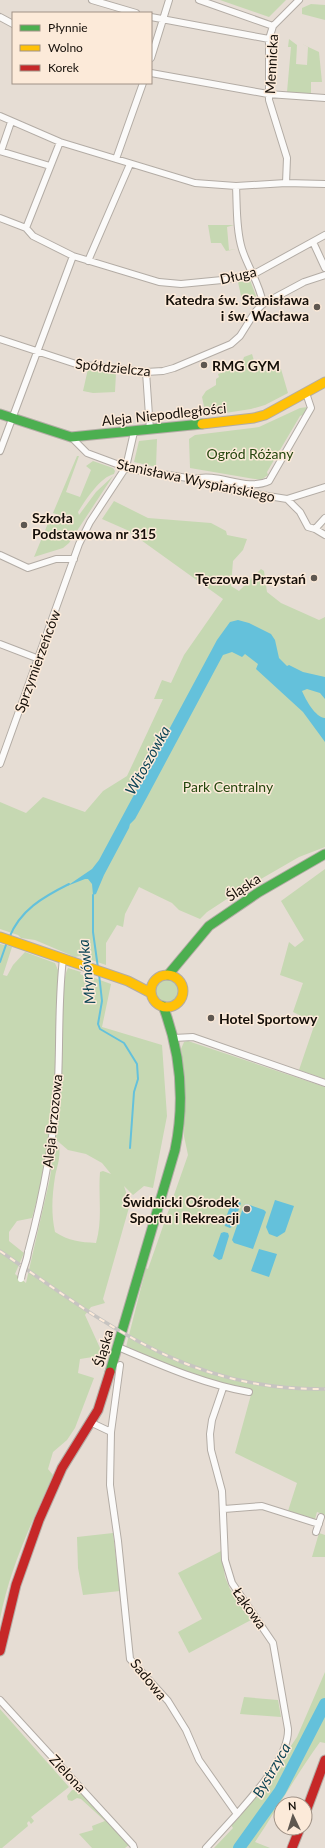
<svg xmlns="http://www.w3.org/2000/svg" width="325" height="1848" font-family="Lato,sans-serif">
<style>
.green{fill:#c6d8b2}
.water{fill:#64c1db}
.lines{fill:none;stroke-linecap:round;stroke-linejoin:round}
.stream{stroke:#64c1db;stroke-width:2}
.river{stroke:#64c1db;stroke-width:12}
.street-casing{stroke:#b3aca5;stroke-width:8}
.fast-casing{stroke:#b3aca5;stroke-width:11}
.slow-casing{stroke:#b3aca5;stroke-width:11}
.jam-casing{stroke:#b3aca5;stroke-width:11}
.street{stroke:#fbfaf9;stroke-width:6}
.fast{stroke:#4caf50;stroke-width:9}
.slow{stroke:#ffc107;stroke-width:9}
.jam{stroke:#c62828;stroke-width:9}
.rail-casing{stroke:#c7c4c1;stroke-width:3.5}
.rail{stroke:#fcead9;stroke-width:2;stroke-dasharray:6;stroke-linecap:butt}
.street-bridge-casing{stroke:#b3aca5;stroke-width:8;stroke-linecap:butt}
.street-bridge{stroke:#fbfaf9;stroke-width:6}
.poi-dot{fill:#5e5750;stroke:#fcead9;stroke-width:1.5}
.labels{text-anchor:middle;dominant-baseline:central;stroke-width:3;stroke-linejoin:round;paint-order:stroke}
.street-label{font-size:14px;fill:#150f09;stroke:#fcead9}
.poi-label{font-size:14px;font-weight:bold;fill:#150f09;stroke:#fcead9;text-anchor:end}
.park-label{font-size:14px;fill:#24460d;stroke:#fcead9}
.water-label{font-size:15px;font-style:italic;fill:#0c4455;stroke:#fcead9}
</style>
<rect width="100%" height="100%" fill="#e6ddd4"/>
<path class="green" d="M 220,0 L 286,0 L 269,17 Z
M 311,4 L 325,5 L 325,20 L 302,14 L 302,8 Z
M 289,39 L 297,45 L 296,64 L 307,65 L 308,47 L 302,44 L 319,52 L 322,82 L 311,82 L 311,94 L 287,92 L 291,47 L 288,47 Z
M 208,225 L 234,225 L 227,227 L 229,250 L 237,249 L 226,251 L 221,243 L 211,243 Z
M 250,280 L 256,296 L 254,303 L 243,305 L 238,282 Z
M 252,354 L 255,364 L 259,364 L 261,371 L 281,369 L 288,393 L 265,405 L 251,409 L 206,416 L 202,397 L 206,391 L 216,385 L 216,379 L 219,377 L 218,374 L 241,366 L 244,357 Z
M 88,369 L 116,373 L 115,392 L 93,393 L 83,391 Z
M 308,407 L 305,414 L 300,416 L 267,472 L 268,475 L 261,480 L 190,468 L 189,439 L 195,435 L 259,427 L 300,408 Z
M 157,439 L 156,467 L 134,462 L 139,441 Z
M 77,456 L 79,456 L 66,492 L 80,497 L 91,470 L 86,466 L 93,461 L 113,468 L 115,471 L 114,474 C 100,477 85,501 78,512 L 79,515 L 96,492 L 113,476 L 69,543 L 63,548 L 34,557 L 51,516 L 64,520 L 64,517 L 53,513 Z
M 114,501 L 148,518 L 211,523 L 226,531 L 227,535 L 247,539 L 243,550 L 233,561 L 231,586 L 239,591 L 261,569 L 264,571 L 267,592 L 281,603 L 319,620 L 325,617 L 325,847 L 299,857 L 230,897 L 207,912 L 200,919 L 179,910 L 172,903 L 139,887 L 125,914 L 123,927 L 117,925 L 106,943 L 106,965 L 80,956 L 75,957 L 35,940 L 21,938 L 18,935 L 0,929 L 0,802 L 26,813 L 43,797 L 85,812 L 103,791 L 127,776 L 163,699 L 154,699 L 162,680 L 171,683 L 184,655 L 223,599 L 127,530 L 102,519 Z
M 325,869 L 325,1079 L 299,1070 L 315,1023 L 293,1012 L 303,983 L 280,975 L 289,942 L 295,947 L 304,940 L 281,901 Z
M 0,944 L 12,947 L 3,975 L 7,976 L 13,965 L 25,952 L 55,963 L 60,975 L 54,1100 L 43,1177 L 32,1218 L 17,1221 L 9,1232 L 9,1241 L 24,1253 L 15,1274 L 26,1283 L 50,1178 L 55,1143 L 59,1146 C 61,1157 57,1166 55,1177 C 52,1196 51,1213 55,1232 C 69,1241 80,1242 96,1243 C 103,1219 98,1197 100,1172 L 103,1171 L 111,1174 L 102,1163 L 86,1154 L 68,1150 L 54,1138 C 60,1116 61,1091 62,1068 C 63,1048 60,981 68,968 L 81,972 L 80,974 L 85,976 L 86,975 L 111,984 L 102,1027 L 162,1045 L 167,1116 L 153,1188 L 144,1186 L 133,1195 L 124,1186 L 130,1204 L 103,1299 L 105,1303 L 91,1307 L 85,1315 L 100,1348 L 99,1356 L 80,1359 L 78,1373 L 94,1378 L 75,1428 L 67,1440 L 53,1452 L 48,1469 L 53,1475 C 32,1522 10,1567 0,1619 Z
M156 991a11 11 0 1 1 22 0a11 11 0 1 1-22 0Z
M 188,1041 L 325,1087 L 325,1515 L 317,1512 L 315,1519 L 288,1511 L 297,1483 L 235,1453 L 252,1391 C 208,1380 167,1365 126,1347 L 146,1268 L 148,1269 L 188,1155 L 184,1136 L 185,1080 L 181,1049 L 184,1042 Z
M 113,1533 L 120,1591 L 83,1595 L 78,1568 L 77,1537 Z
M 319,1533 L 325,1535 L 325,1557 L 312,1557 Z
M 221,1551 L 225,1577 L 230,1589 L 251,1620 L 189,1653 L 178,1632 L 202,1619 L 178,1573 Z
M 325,1672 L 325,1743 L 320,1742 C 297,1774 277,1809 255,1842 L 270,1848 L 214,1848 L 233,1828 L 231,1825 L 274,1771 L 297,1737 Z
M 244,1697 L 278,1700 L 281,1717 L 240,1714 Z
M 0,1709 L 69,1787 L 31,1817 L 34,1821 L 31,1824 L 29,1821 L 27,1823 L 28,1826 L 2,1848 L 0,1848 Z
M 72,1790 L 80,1790 L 129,1845 L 125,1848 L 92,1848 L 79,1834 L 93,1830 L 92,1826 L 105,1821 L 81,1799 L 77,1798 L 72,1801 L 68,1800 L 67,1796 Z"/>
<path class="water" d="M 238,620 L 249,623 L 271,634 L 275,640 L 279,658 L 287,666 L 289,665 L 303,672 L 325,677 L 325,699 L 320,693 L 307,689 L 302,691 C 306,700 315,717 325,718 L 325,742 L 303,712 L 256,669 L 258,664 L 245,654 L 242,657 L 232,652 L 223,655 L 146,799 L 135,819 L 130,824 L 129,828 L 104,875 L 96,894 L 93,895 L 92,884 L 88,879 L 85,879 L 67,886 L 92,869 L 99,860 L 217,640 L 230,622 Z
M 235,1199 L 241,1203 L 233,1226 L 230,1228 L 225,1226 L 224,1223 L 232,1201 Z
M 275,1200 L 294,1206 L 285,1232 L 277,1237 L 269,1234 L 266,1227 Z
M 247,1204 L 264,1210 L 266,1212 L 253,1249 L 234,1243 L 232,1240 L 244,1205 Z
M 224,1232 L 228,1233 L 229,1236 L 222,1259 L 219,1260 L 213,1256 L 221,1233 Z
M 259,1249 L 277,1254 L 269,1277 L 251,1271 Z"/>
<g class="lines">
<path class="stream" d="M 93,895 L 93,932 L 98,968
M 9,938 C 20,910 43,897 69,884
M 0,962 L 7,942
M 99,974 L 102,1001 L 98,1024 L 100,1029 L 124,1043 L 137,1064 L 138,1079 L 134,1092 L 130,1148"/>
<path class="river" d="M 239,1848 L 280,1791 L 325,1704"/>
<g class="street-casing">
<path id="street" d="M 92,0 L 136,13
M 199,0 L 273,26
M 0,17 L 13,24
M 151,17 L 269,39
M 151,58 L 169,0
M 151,73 L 268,94 L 325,98
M 0,116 L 60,142 L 195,183 L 236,186 L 286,183 L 325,184
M 0,151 L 50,166
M 1,151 L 11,122
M 116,159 L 143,83
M 286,183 L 287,158 L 269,100 L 269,39 L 273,26 L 299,0
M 236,186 C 237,206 236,230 242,249 C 248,268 260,284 263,304
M 0,218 L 26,228 L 33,236 L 73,256 L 159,282 L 181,284 L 222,280 L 254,274 L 325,235
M 26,228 L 60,142
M 313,242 L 325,268
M 88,261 L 130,164
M 0,339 L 76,364 L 146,372 L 163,371 L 174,368 L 231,344 L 240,336 L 255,312 L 263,304 L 304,282 L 325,275
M 146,372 L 150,430
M 71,437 L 87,453 L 130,469 L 194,479 L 224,489 L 287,499 L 300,512 L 308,527 L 315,529 L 325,535
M 0,451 L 73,256
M 194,479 C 219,472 245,492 269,481 L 311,408 L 306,393
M 287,499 L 325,487
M 315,529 L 325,518
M 0,555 L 28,568 L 56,559 L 74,559
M 0,644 L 39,659
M 0,764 L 79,544 L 90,522 L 126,467 L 134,432
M 174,1038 L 193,1037 L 325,1083
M 28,1252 C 43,1196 54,1139 58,1081 C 60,1041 58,1000 63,959
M 118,1347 C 161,1365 203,1384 249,1392
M 223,1388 L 212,1420 L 210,1434 L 211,1450 L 222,1491 L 225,1560 L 232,1583 L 273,1643 L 288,1729 C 289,1757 255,1793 237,1814
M 92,1423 L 111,1432 L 110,1485 L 118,1541 L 130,1659 L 168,1701 L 186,1730 L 199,1760 L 237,1814 L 206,1848
M 111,1432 L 120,1365
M 224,1509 L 262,1506 L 319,1524
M 316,1532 L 321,1517
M 0,1700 L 133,1845 L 134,1848"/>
</g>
<g class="fast-casing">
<path id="fast" d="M 0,414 L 71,437 L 202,424
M 168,975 L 209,926 L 259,892 L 325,854
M 110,1372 L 175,1150 C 185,1101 181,1053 163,1006"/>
</g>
<g class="slow-casing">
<path id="slow" d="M 202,424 L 254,418 L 265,415 L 325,382
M 0,937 L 128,981 L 151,993
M151 991a16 16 0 1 1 32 0a16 16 0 1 1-32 0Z"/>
</g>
<g class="jam-casing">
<path id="jam" d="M 0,1651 L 16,1585 L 39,1520 L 62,1468 L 98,1410 L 110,1372
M 305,1814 L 325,1760
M 292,1848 L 300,1828"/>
</g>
<use href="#street" class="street"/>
<use href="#fast" class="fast"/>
<use href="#slow" class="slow"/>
<use href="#jam" class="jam"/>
<g class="rail-casing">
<path id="rail" d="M 0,1251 C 106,1324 189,1391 325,1389"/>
</g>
<use href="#rail" class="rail"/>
<g class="street-bridge-casing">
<path id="street-bridge" d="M 21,1279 C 22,1270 27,1262 28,1252"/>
</g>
<use href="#street-bridge" class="street-bridge"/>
</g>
<g class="poi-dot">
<circle cx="317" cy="307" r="4"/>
<circle cx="204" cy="365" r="4"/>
<circle cx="24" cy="525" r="4"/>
<circle cx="314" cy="578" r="4"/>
<circle cx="211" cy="1018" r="4"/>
<circle cx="247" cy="1209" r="4"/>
</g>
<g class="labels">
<g class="street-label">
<text transform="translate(271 64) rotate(-87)">Mennicka</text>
<text transform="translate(238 275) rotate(-13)">Długa</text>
<text transform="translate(113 367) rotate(6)">Spółdzielcza</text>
<text transform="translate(164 414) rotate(-6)">Aleja Niepodległości</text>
<text transform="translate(196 480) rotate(12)">Stanisława Wyspiańskiego</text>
<text transform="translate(37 661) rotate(-70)">Sprzymierzeńców</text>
<text transform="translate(243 887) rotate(-33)">Śląska</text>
<text transform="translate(52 1121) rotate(-84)">Aleja Brzozowa</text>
<text transform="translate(103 1348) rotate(-74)">Śląska</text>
<text transform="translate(250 1608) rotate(55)">Łąkowa</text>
<text transform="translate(149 1679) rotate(51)">Sadowa</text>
<text transform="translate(68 1773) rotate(47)">Zielona</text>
</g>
<g class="poi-label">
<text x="309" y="299">Katedra św. Stanisława<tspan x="309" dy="16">i św. Wacława</tspan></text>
<text x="212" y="365" text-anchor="start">RMG GYM</text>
<text x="32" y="517" text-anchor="start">Szkoła<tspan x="32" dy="16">Podstawowa nr 315</tspan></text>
<text x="306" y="578">Tęczowa Przystań</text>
<text x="219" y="1018" text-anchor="start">Hotel Sportowy</text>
<text x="239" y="1201">Świdnicki Ośrodek<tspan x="239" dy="16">Sportu i Rekreacji</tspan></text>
</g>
<g class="park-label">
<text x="250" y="453">Ogród Różany</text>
<text x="228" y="786">Park Centralny</text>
</g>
<g class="water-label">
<text transform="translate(147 760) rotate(-61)">Witoszówka</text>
<text transform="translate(86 972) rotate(-96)">Młynówka</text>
<text transform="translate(271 1770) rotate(-60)">Bystrzyca</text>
</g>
</g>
<rect x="12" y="12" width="140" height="72" fill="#fcead9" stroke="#a09286"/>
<rect x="20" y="25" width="20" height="6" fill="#4caf50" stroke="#a09286"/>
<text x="48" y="32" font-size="12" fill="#150f09">Płynnie</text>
<rect x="20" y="45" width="20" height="6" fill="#ffc107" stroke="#a09286"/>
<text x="48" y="52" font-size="12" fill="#150f09">Wolno</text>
<rect x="20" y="65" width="20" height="6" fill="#c62828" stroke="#a09286"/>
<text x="48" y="72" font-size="12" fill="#150f09">Korek</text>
<g transform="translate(293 1816) rotate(356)"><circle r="19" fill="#fcead9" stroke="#a09286"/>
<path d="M0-3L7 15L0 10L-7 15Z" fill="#5e5750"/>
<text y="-6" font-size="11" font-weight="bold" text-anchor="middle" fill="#150f09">N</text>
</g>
</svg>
